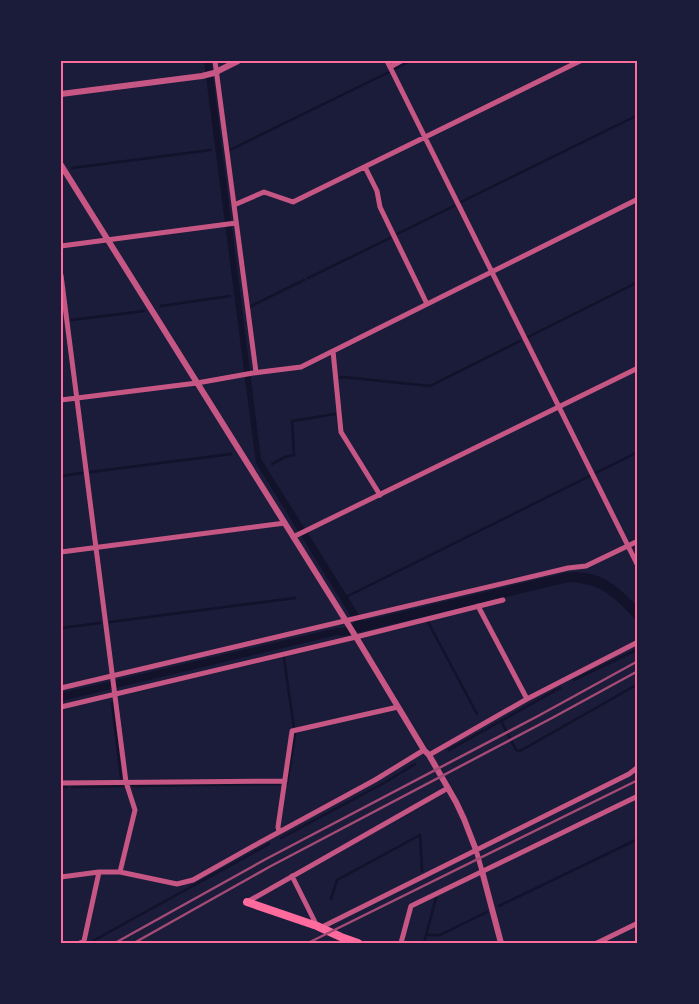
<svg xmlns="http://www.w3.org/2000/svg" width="699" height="1004" font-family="'Archivo Narrow',sans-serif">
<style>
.water{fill:#12122b}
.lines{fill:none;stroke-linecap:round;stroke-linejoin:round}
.stream{stroke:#12122b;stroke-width:2.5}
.minor{stroke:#c65784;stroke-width:5}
.tertiary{stroke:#c65784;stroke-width:6}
.secondary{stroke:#ff6b9d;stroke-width:8}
.rail{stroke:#a44b75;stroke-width:2.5}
.neatline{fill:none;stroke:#ff6b9d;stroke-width:2}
</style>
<rect width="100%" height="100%" fill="#1b1b3a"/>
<path class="water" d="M 204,61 L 211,61 L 261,459 L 363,621 L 565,573 C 600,569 615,584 638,607 L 638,622 C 614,598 605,584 569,582 L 343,636 L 338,635 L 61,701 L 61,693 L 337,628 L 343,628 L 355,623 L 256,463 Z"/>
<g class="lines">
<path class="stream" d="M 395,69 L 410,61
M 230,150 L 389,72
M 72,168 L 211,150
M 461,202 L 638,115
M 397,234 L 454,206
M 308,278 L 390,238
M 161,306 L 230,296
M 251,306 L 304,280
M 71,320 L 144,311
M 528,337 L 638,282
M 340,378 L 343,377 L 430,386 L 520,341
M 272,464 L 285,457 L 294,455 L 292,421 L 335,414
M 91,472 L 231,454
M 61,476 L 82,473
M 346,597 L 638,452
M 110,622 L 295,598
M 428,622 L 477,714
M 61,628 L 100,623
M 284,658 L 294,728
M 574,680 L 638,649
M 112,703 L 121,778
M 501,721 L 516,750 L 520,751 L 638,684
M 449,750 L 560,688
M 287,784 L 295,734
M 133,786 L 280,784
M 61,787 L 67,787
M 72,787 L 123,786
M 281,838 L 384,783 L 415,764
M 331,899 L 337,880 L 420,835 L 422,871
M 499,906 L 638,839
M 426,935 L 440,935 L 487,912
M 89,943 L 269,844
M 424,943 L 436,898"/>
<path class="minor" d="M 215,61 L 234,205
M 387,61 L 638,566
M 390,67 L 401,61
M 365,167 L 377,191 L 380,207 L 427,304
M 61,246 L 236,223
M 61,275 L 126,782 L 135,810 L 120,872
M 333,351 L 341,432 L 380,495
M 256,372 L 234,205 L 264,192 L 293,202 L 580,61
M 61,400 L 197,383 L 253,373 L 301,367 L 638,199
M 293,537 L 638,368
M 61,552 L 285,523
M 478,606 L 527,699
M 61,688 L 568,568 L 586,566 L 638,541
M 61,707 L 356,637 L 503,600
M 429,755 L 527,699 L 638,642
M 61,783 L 285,781
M 279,832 L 278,827 L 292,731 L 398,707
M 476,850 L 482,871
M 292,876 L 317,926
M 61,877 L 99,872 L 120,872 L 177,884 L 193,880 L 259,843 L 375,780 L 424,750
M 247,902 L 448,788
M 320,928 L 629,774 L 638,767
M 80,943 L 84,941 L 99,872
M 401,943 L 411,906 L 638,796
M 597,943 L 638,923"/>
<path class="tertiary" d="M 61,94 L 202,76 L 214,73 L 238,61
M 61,165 L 356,637 L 424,750 L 429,755 L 456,802 L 464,819 L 476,850
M 482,871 L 501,943"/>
<path class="secondary" d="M 247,902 L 317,926 L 341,937 L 358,943"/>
<path class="rail" d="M 115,943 L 266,859 L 538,716 L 638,661
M 134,943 L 271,866 L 552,718 L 638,671
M 308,943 L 638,780"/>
</g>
<rect width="699" height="1004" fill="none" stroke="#1b1b3a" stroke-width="125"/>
<rect x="62" y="62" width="574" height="880" class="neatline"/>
</svg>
